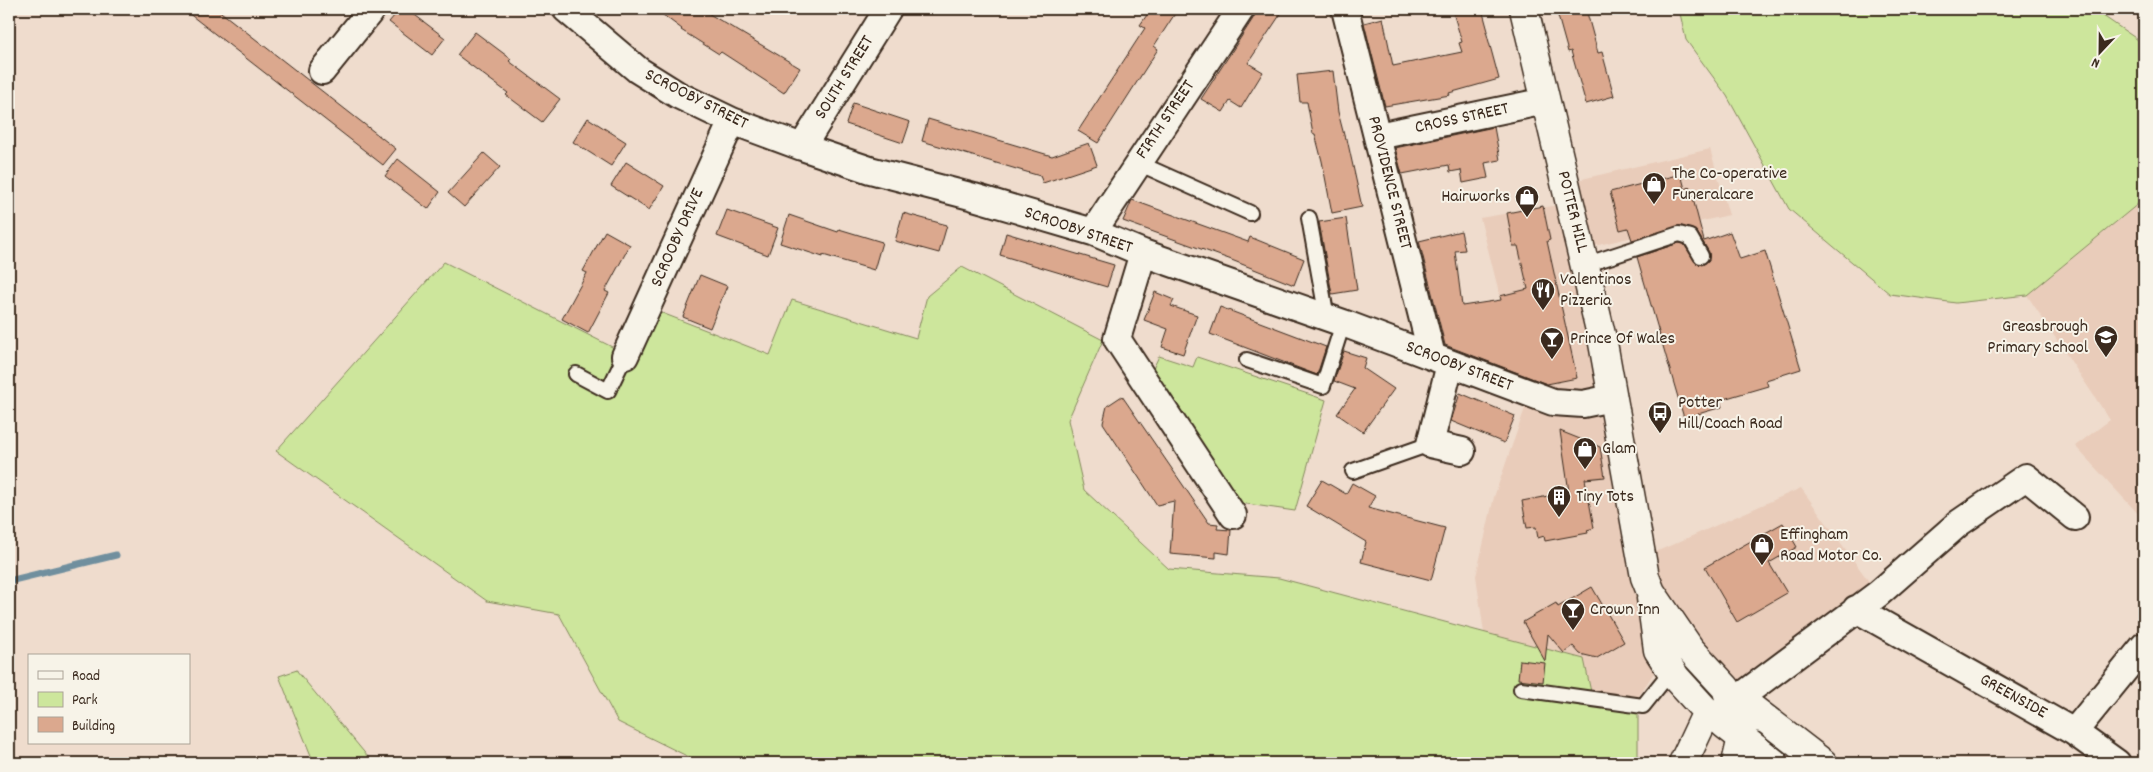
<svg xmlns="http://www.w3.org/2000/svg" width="2153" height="772" font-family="Dekko,sans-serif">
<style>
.built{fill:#e9ccba}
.green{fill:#cde69c;stroke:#84885d}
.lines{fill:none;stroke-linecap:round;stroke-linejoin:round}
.stream{stroke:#6f8f9e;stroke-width:7}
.building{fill:#dba88e;stroke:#3b2a1e}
.service-casing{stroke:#3b2a1e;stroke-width:18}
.minor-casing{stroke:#3b2a1e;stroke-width:30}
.tertiary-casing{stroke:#3b2a1e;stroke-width:31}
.secondary-casing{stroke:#3b2a1e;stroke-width:31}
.service{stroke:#f7f3e8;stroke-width:14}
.minor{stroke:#f7f3e8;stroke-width:26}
.tertiary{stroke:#f7f3e8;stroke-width:28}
.secondary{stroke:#f7f3e8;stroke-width:28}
.labels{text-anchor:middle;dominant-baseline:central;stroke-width:4;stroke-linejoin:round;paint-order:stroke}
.street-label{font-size:18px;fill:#3b2a1e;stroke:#f7f3e8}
.poi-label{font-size:18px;fill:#3b2a1e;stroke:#f7f3e8;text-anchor:start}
</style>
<rect width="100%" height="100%" fill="#efdccd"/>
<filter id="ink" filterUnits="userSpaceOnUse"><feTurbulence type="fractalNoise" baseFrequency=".02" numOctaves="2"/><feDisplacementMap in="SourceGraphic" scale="10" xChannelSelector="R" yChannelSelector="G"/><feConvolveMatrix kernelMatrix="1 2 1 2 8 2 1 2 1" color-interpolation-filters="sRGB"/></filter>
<g filter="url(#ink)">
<path class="built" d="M 1710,149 L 1729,215 L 1581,249 L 1642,558 L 1801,488 L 1878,594 L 1707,712 L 1663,659 L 1638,697 L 1591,692 L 1584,659 L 1484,633 L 1476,576 L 1494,497 L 1530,394 L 1496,367 L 1503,308 L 1480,218 L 1570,203 L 1565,183 Z
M 2144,199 L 2144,520 L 2075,446 L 2110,420 L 2027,295 Z"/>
<path class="green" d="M 1679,9 L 2093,9 L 2144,44 L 2144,199 L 2027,295 L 1956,303 L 1890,294 L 1789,209 L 1727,96 L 1686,40 Z
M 444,262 L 620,351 L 662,313 L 770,355 L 792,300 L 916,338 L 927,296 L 962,267 L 1103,340 L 1068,420 L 1084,490 L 1169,569 L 1279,578 L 1584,659 L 1591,692 L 1638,697 L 1638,763 L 701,763 L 618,722 L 559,614 L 487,601 L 276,451 Z
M 1159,356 L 1193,367 L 1197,357 L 1326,400 L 1295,511 L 1240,503 L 1152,371 Z
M 297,670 L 297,671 L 373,763 L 314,763 L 279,676 Z"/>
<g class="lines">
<path class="stream" d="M 9,581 L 116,555"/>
</g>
<path class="building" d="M 183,9 L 217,9 L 396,149 L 383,165 Z
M 400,9 L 407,9 L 445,38 L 432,55 L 389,22 Z
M 655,9 L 701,9 L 800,68 L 784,93 L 721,52 L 719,54 L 681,30 L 682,29 Z
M 1151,9 L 1178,9 L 1154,46 L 1158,49 L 1098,143 L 1078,131 L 1145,28 L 1140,25 Z
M 1256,9 L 1284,9 L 1248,63 L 1263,72 L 1241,108 L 1230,101 L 1223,112 L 1201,99 L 1254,17 Z
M 1452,9 L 1482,9 L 1488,31 L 1486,31 L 1499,79 L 1449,93 L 1450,95 L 1385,106 L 1364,23 L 1383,18 L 1393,66 L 1462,52 L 1459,43 L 1462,42 Z
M 1556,9 L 1586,9 L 1598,53 L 1602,52 L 1614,96 L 1586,104 L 1571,51 L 1568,52 Z
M 475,32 L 511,59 L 509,61 L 560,99 L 542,122 L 506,95 L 508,93 L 457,55 Z
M 1333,71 L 1338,112 L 1345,139 L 1347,139 L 1362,207 L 1332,213 L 1322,161 L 1315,134 L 1313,134 L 1307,102 L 1300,102 L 1297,75 Z
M 853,103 L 910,122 L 903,143 L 846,124 Z
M 588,118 L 626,142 L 611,166 L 573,142 Z
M 928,119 L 1052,156 L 1089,143 L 1097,165 L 1043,183 L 1040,176 L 922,141 Z
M 1494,127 L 1500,160 L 1485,163 L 1488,178 L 1463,183 L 1461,170 L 1450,172 L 1449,165 L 1402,174 L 1395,148 Z
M 484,153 L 500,167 L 464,207 L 448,193 Z
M 398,159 L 440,192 L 428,209 L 385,176 Z
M 626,162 L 664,186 L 649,210 L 611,186 Z
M 1681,174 L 1685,189 L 1690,187 L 1704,241 L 1730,232 L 1740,259 L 1765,251 L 1801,369 L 1766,380 L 1768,386 L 1720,400 L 1722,407 L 1684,418 L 1637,257 L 1679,243 L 1684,244 L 1696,263 L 1702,265 L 1709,260 L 1709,252 L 1697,232 L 1681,226 L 1632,240 L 1628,228 L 1620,230 L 1610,192 Z
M 1132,200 L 1248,242 L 1250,237 L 1304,259 L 1294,285 L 1229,259 L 1123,221 Z
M 1543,206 L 1550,240 L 1547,241 L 1577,378 L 1547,384 L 1445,345 L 1419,241 L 1461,231 L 1465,250 L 1455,251 L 1462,306 L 1501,300 L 1500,296 L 1528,289 L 1518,246 L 1513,246 L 1507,213 Z
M 727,210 L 778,228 L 768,255 L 717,236 Z
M 903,213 L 947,225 L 939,253 L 895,241 Z
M 789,215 L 838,232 L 839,229 L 882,242 L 874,270 L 823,255 L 823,257 L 780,243 Z
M 1346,218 L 1357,290 L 1332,294 L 1319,222 Z
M 605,231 L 630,245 L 605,291 L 609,293 L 588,333 L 562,319 L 587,273 L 583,271 Z
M 1006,233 L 1114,265 L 1107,287 L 1000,255 Z
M 700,275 L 727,286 L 710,328 L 683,317 Z
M 1155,292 L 1174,300 L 1171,306 L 1197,315 L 1183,354 L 1162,347 L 1168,329 L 1144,320 Z
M 1220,307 L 1326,347 L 1317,375 L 1210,334 Z
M 1344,351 L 1366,358 L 1363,368 L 1394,389 L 1363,432 L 1337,414 L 1355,389 L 1334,381 Z
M 1460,393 L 1515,416 L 1504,443 L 1451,421 Z
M 1122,396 L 1209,523 L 1218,524 L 1217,529 L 1231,530 L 1229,554 L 1216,552 L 1216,558 L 1170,554 L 1174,501 L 1157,505 L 1103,423 L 1107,406 Z
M 1560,431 L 1600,447 L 1605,477 L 1585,479 L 1594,528 L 1587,530 L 1588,533 L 1545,541 L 1544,536 L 1538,538 L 1536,527 L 1527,528 L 1522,501 L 1569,492 Z
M 1322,480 L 1346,494 L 1352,483 L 1375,496 L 1368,508 L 1445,528 L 1431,580 L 1361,562 L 1366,542 L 1306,506 Z
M 1783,523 L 1797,547 L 1769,563 L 1787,593 L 1737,622 L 1705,567 Z
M 1592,587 L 1624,642 L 1597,658 L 1580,654 L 1573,646 L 1564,653 L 1548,634 L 1545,661 L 1523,622 L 1556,603 L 1558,607 Z
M 1520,660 L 1545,663 L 1543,682 L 1518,679 Z"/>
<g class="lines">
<g class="service-casing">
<path id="service" d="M 1138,163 L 1250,213
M 1309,218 L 1327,318
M 1585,265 L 1679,234 L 1690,237 L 1701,256
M 1247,360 L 1323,386 L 1343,323
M 576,374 L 608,391 L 625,356
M 1353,471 L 1430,444
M 1521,689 L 1643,706 L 1671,671"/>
</g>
<g class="minor-casing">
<path id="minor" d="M 566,9 L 638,70 L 678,95 L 732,121 L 802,147 L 870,170 L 974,197 L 1093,232 L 1143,253 L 1343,323 L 1553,402 L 1583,404 L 1612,398
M 1345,9 L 1432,356
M 322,71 L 372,9
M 1378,136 L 1545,101
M 802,147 L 888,9
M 1093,232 L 1241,9
M 1143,253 L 1117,339 L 1233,515
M 625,356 L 732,121
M 1450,364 L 1430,444 L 1462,451
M 1856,609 L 2074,732 L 2144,646
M 1739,698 L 1878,594 L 1959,523 L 2026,477 L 2075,517
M 2074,732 L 2117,763"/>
</g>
<g class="tertiary-casing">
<path id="tertiary" d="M 1745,703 L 1823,763
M 1724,724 L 1774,763"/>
</g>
<g class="secondary-casing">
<path id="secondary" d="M 1524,9 L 1603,343 L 1645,577 L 1651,592 L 1690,649 L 1726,688 L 1742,738 L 1736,763
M 1651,598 L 1658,650 L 1676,678 L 1707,712
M 1718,713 L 1763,718
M 1683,763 L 1707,712"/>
</g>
<use href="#service" class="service"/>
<use href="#minor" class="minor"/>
<use href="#tertiary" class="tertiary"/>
<use href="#secondary" class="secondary"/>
</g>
</g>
<defs>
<g id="shop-pin" transform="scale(1.25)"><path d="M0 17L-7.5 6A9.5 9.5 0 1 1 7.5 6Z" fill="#3b2a1e" stroke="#f7f3e8"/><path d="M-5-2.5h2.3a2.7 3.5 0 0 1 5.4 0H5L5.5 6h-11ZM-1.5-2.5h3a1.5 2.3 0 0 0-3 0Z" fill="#fff"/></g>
<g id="restaurant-pin" transform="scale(1.25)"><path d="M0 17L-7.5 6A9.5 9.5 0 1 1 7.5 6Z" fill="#3b2a1e" stroke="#f7f3e8"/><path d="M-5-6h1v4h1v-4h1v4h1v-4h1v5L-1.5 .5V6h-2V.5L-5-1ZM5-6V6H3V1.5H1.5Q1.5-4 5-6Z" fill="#fff"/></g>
<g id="school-pin" transform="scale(1.25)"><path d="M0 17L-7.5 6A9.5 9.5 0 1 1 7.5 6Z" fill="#3b2a1e" stroke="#f7f3e8"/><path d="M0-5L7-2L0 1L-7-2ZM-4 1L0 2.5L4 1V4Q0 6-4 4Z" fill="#fff"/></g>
<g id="bar-pin" transform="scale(1.25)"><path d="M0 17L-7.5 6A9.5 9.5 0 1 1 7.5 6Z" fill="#3b2a1e" stroke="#f7f3e8"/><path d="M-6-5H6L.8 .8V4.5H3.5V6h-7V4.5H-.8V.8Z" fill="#fff"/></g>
<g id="bus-pin" transform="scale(1.25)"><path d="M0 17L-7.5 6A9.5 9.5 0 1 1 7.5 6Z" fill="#3b2a1e" stroke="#f7f3e8"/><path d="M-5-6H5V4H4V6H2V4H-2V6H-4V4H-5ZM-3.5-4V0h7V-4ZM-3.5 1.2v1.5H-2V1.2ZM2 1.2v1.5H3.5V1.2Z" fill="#fff"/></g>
<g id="building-pin" transform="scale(1.25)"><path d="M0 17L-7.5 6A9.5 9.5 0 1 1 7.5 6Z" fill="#3b2a1e" stroke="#f7f3e8"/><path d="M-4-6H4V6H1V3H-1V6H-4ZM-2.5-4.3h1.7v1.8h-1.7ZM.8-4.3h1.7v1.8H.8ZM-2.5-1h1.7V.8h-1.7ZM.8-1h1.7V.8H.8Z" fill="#fff"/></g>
</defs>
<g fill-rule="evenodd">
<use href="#shop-pin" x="1654" y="184"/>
<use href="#shop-pin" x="1527" y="197"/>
<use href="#restaurant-pin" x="1543" y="290"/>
<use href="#school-pin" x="2106" y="337"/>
<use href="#bar-pin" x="1552" y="339"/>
<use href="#bus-pin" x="1660" y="413"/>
<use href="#shop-pin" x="1585" y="449"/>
<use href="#building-pin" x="1559" y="497"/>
<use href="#shop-pin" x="1762" y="545"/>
<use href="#bar-pin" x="1573" y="610"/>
</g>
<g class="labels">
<g class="street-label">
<text transform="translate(845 78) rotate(-58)">SOUTH STREET</text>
<text transform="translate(696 100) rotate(27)">SCROOBY STREET</text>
<text transform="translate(1462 119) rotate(-12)">CROSS STREET</text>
<text transform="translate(1166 120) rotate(-56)">FIRTH STREET</text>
<text transform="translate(1389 183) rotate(76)">PROVIDENCE STREET</text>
<text transform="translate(1572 212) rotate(76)">POTTER HILL</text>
<text transform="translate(1078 231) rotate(19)">SCROOBY STREET</text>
<text transform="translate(678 238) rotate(-66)">SCROOBY DRIVE</text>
<text transform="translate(1459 367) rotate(21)">SCROOBY STREET</text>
<text transform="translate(2013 697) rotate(29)">GREENSIDE</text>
</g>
<g class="poi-label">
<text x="1672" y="174">The Co-operative<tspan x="1672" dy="21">Funeralcare</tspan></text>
<text x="1510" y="197" text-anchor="end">Hairworks</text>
<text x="1560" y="280">Valentinos<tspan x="1560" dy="21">Pizzeria</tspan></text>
<text x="2088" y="327" text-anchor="end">Greasbrough<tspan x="2088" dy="21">Primary School</tspan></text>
<text x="1570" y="339">Prince Of Wales</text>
<text x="1678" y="403">Potter<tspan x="1678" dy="21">Hill/Coach Road</tspan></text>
<text x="1602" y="449">Glam</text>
<text x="1576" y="497">Tiny Tots</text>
<text x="1780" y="535">Effingham<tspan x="1780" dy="21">Road Motor Co.</tspan></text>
<text x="1590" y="610">Crown Inn</text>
</g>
</g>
<rect width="2153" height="772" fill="none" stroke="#f7f3e8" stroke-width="30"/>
<rect x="15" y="15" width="2123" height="742" fill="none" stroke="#3b2a1e" stroke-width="2" filter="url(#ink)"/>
<rect x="28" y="654" width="162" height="90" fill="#f7f3e8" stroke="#aca397"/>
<rect x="38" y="671" width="25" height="8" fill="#f7f3e8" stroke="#aca397"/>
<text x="72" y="680" font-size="15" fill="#3b2a1e">Road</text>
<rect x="38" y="692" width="25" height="15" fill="#cde69c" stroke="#aca397"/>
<text x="72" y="704" font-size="15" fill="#3b2a1e">Park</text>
<rect x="38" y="717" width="25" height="15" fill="#dba88e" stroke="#aca397"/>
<text x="72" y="730" font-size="15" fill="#3b2a1e">Building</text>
<g transform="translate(2100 52) rotate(202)" stroke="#f7f3e8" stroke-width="4" paint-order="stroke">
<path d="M0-4L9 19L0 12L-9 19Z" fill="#3b2a1e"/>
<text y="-8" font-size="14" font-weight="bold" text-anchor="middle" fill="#3b2a1e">N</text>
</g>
</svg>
